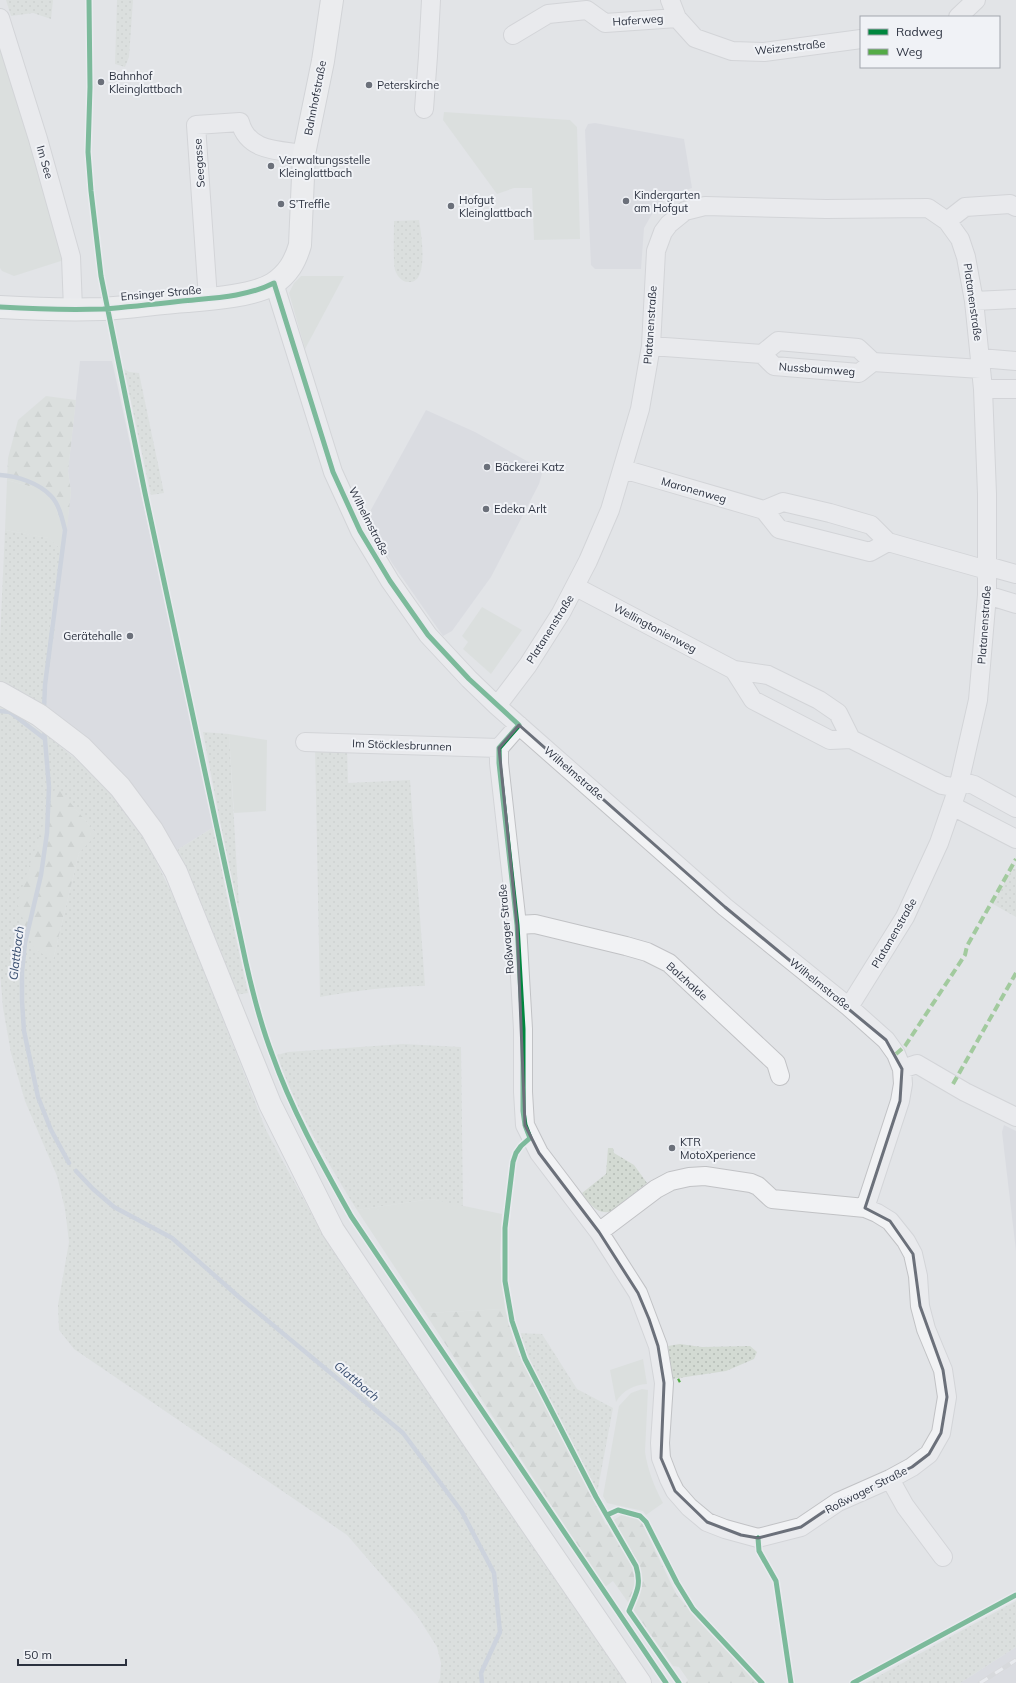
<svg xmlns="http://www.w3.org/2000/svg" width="1016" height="1683" font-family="Mulish,sans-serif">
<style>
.built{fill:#d1d3da}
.grass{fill:url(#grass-dots);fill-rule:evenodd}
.forest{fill:url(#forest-firs)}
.green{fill:#d3dad3}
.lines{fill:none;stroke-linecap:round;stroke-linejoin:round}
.stream{stroke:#b3bfd0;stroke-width:4.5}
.minor-casing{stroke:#c1c2c5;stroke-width:20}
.major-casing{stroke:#bfc1c4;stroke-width:24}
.minor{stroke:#f1f2f4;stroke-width:18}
.major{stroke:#f6f6f6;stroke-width:22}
.rail-casing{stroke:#cbccce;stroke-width:4.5}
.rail{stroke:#f0f2f6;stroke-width:3;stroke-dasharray:9;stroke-linecap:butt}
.quiet{stroke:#54ab46;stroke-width:4;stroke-dasharray:8 4;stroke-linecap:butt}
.cycleway-casing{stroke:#f0f2f6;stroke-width:8}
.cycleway{stroke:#00873e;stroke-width:5}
.marked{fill:none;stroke:#6b707a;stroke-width:3;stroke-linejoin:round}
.poi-dot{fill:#6b707a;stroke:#f0f2f6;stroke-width:1.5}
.labels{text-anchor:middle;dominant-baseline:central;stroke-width:4;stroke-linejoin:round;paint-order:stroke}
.street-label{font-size:11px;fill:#2b313f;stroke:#f0f2f6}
.poi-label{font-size:11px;fill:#2b313f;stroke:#f0f2f6;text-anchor:start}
.water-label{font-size:12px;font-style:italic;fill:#384d6f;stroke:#f0f2f6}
</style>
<defs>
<pattern id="grass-dots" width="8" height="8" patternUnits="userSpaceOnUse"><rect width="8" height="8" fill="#d3dad3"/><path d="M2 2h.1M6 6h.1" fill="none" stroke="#b5bcb6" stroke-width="1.8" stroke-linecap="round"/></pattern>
<pattern id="forest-firs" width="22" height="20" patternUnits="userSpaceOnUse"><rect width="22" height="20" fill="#d3dad3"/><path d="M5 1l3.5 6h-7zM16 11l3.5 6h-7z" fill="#b5bcb6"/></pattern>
</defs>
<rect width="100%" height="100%" fill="#e2e4e7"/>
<path class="built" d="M 595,123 L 684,139 L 692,188 L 670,196 L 656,207 L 644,228 L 641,269 L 595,269 L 591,265 L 585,130 L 588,124 Z
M 80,361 L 112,361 L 214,827 L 177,850 L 156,818 L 46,709 L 47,684 L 71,492 L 68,471 Z
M 426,410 L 475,432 L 543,470 L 539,484 L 491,577 L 452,631 L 443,636 L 392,563 L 367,517 Z
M 1004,1125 L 1016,1131 L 1016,1251 L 1002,1132 Z
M 1016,1647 L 1016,1683 L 960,1683 Z"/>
<path class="grass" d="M 6,0 L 53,0 L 51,19 L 33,13 L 11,16 Z
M 117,0 L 133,0 L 129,57 L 125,67 L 115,64 Z
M 419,220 C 421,232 430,285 408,282 C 402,282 397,276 395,270 C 393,261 394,232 394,221 Z
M 124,369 L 129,372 L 139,373 L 164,493 L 151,495 Z
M 5,530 L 49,538 L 61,549 L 50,627 L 55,627 L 47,684 L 46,709 L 26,694 L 18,716 L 49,737 L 94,774 L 129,815 L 151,851 L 181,912 L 266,1130 L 322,1233 L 350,1277 L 630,1683 L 438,1683 L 440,1678 L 441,1663 L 437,1647 L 418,1617 L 347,1535 L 74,1349 L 59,1330 L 58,1305 L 69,1242 L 65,1209 L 57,1176 L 25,1101 L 11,1053 L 3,1008 L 0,972 L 0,640 ZM 56,787 L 96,833 L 79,853 L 53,960 Z
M 203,732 L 229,734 L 239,907 L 236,905 Z
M 315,746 L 347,747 L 348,783 L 410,780 L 425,986 C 389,986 355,991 320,997 Z
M 214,827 L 227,897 L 248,993 L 234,995 L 177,850 Z
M 1012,869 L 1016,869 L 1016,917 L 993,904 Z
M 403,1044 L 461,1047 L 463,1207 L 431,1199 L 357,1210 C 327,1161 296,1110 277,1055 L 288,1052 Z
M 608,1148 L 613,1148 L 614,1153 L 634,1165 L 647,1183 L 612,1211 C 598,1216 589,1204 582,1193 L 606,1174 Z
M 517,1333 L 542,1334 L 577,1389 L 613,1408 L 598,1488 L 596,1491 L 525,1354 Z
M 680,1344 L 702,1347 L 750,1346 L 757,1352 L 754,1359 L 726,1371 L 672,1379 L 668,1346 Z
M 1016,1601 L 1016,1647 L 960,1683 L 866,1683 Z"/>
<path class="forest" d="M 46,396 L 76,400 L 68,471 L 71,492 L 67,528 L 63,528 L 56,508 L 32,487 L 7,480 L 8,458 L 18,420 Z
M 56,786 L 97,834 L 79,853 L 53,960 L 34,949 L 17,903 Z
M 505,1309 L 517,1351 L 606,1525 L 623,1514 L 635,1517 L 641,1521 L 676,1594 L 707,1630 L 759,1683 L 685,1683 L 688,1680 L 679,1667 L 673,1666 L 613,1581 L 605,1587 L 425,1313 Z"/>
<path class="green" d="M 0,46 L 46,193 L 64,260 L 14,276 L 2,271 L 0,268 Z
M 444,112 L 570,120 L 577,127 L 580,239 L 534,240 L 532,188 L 514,188 L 497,194 L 443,120 Z
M 301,276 L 344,276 L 305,349 L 289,293 L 294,283 Z
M 7,480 L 32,487 L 49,497 L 56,508 L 63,528 L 61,549 L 48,538 L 5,530 Z
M 482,607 L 522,630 L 491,674 L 463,649 L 468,642 L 462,636 Z
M 229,734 L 267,740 L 266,811 L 234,813 Z
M 431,1199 L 502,1214 L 500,1257 L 505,1309 L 425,1313 L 357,1210 Z
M 643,1359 L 647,1384 C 634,1385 623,1390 616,1402 L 610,1370 Z
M 642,1389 L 648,1390 L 645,1452 C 648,1471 654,1486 663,1503 L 646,1515 L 643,1511 L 607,1503 L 603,1496 L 619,1406 L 631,1393 Z"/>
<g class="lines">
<path class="stream" d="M 0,475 C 17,476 39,483 51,496 C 59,504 62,518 65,530 L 45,685 L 44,710
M 0,711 L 10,712 L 45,739
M 44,728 L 49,787 L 47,833 L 41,875 L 25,943 L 22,972 L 22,1001 L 24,1031 L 38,1097 L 51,1130 L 69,1163
M 76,1171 L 93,1189 L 114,1207 L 172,1238 L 239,1297 L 403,1433 L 462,1512 L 494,1573 L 500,1632 L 481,1673 L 482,1683"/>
<g class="minor-casing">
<path id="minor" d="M 670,0 L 677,18 L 695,38 L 732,51 L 764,52 L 861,39
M 958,17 L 976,0
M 0,18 L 38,139 L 71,257 L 73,309
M 513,35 L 548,14 L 587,10 L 605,23 L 677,18
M 424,109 L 428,56 L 431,0
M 947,221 L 965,207 L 1010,204 L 1016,207
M 274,283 L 333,472 L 360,531 L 390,581 L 428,635 L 469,679 L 497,706 L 725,907 L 849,1007 L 886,1040 L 896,1054 L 902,1069 L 903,1084 L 900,1101 L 865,1208
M 208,299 L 196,125 L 240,122 C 248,152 278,150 304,154
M 974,301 L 1016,299
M 651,346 L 762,354 L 774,366 L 859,373 L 873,362
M 762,354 L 778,341 L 858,348 L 873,362 L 981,369
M 980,358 L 1016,361
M 983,389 L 1016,389
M 623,469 L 764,510 L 779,529 L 870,552 L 888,542
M 764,510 L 783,502 L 830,513 L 871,525 L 888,542 L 987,570
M 987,566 L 1016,574
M 576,587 L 734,670 L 753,700 L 830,740 L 851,739
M 987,595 L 1016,604
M 734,670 L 768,675 L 819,700 L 838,713 L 851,739 L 942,785 L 958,788
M 497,706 L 528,665 L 561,613 L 588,561 L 610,510 L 640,409 L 651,346 L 656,251 L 663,232 L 669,224 L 685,211 L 705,206 L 826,209 L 928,208 L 947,221 L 960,239 L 966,257 L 974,301 L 983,389 L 987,494 L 987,595 L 978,700 L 958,788 L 939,843 L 905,917 L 849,1007
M 519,725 L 499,748 L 499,763 L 517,925 L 523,1029 L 523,1092 L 525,1125 L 539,1153 L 599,1232 L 638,1293 L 658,1346 L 664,1383 L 660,1443 L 661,1458 L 669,1479 L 675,1491 L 689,1507 L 707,1522 L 725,1529 L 758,1538 L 801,1527 L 838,1502 L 890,1479 L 912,1467 L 929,1454 L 941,1433 L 947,1397 L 943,1370 L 926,1329 L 920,1306 L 918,1276 L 913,1254 L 906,1241 L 890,1221 L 877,1213 L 865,1208 L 772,1199 L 758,1186 L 751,1183 L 705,1176 L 689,1177 L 671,1181 L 656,1189 L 599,1232
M 305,742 L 499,748
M 960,781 L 974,785 L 1016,808
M 952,809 L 960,810 L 1016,839
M 517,925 L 535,924 L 626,946 L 647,952 L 669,963 L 776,1063 L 780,1076
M 902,1069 L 917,1064 L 965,1092 L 1016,1117
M 890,1479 L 905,1506 L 943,1557"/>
</g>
<g class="major-casing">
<path id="major" d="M 0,307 C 34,309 69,310 103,309 C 131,307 159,303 187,301 C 211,299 253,296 273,284 C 288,274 295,262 300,245 L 304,154 L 323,61 L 332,0
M 0,693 L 39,715 L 81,747 L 120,787 L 152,830 L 176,872 L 270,1104 L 333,1230 L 471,1436 L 640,1683"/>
</g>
<use href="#minor" class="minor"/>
<use href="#major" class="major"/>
<g class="rail-casing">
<path id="rail" d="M 980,1683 L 1016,1660"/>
</g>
<use href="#rail" class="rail"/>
<path class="quiet" d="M 896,1054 L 905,1046 L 965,955 L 967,946 L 1016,859
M 953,1084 L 1016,973
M 678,1381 L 680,1380"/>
<g class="cycleway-casing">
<path id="cycleway" d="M 89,0 L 90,87 L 88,152 L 91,191 L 101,276 L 145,493 L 246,963 C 253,994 261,1025 272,1054 C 292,1111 322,1164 351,1216 L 666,1683
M 0,307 C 34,309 69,310 103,309 C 129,307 156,304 182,301 C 212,298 247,297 274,283 L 333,472 L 360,531 L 390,581 L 428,635 L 469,679 L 519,725 L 499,748 L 499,763 L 517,925 L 523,1029 L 523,1111 L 525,1125 L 530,1138 L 521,1146 L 516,1153 L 513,1162 L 505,1228 L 505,1281 L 512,1321 L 525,1359 L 596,1497 L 636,1566 C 642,1586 636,1593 629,1611 L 679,1683
M 607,1515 L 618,1510 L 640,1516 L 646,1522 L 677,1583 L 693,1609 L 762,1683
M 758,1538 L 759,1551 L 776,1581 L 791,1683
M 853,1683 L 1016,1595"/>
</g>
<use href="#cycleway" class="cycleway"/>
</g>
<path d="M0 0H1016V1683H0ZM 519,725 L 725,907 L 886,1040 L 902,1069 L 900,1101 L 865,1208 L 890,1221 L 913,1254 L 920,1306 L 943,1370 L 947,1397 L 941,1433 L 929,1454 L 912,1467 L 838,1502 L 801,1527 L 758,1538 L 741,1535 L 707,1522 L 675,1491 L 661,1458 L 664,1383 L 658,1346 L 649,1319 L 638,1293 L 599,1232 L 539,1153 L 525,1125 L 517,925 L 499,748 Z" fill="#e2e4e7" fill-opacity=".55" fill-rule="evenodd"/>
<path class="marked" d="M 519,725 L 725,907 L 886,1040 L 902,1069 L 900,1101 L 865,1208 L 890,1221 L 913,1254 L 920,1306 L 943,1370 L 947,1397 L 941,1433 L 929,1454 L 912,1467 L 838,1502 L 801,1527 L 758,1538 L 741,1535 L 707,1522 L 675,1491 L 661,1458 L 664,1383 L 658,1346 L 649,1319 L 638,1293 L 599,1232 L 539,1153 L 525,1125 L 517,925 L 499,748 Z"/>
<g class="poi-dot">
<circle cx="101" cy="82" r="4"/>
<circle cx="369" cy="85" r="4"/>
<circle cx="271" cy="166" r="4"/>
<circle cx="626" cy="201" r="4"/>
<circle cx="281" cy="204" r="4"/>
<circle cx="451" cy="206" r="4"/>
<circle cx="487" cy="467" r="4"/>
<circle cx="486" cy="509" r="4"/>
<circle cx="130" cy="636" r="4"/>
<circle cx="672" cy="1148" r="4"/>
</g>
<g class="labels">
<g class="street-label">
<text transform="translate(638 20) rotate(-4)">Haferweg</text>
<text transform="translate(790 47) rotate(-6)">Weizenstraße</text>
<text transform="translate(315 98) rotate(-79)">Bahnhofstraße</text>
<text transform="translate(45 162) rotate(74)">Im See</text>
<text transform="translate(199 163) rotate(-94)">Seegasse</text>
<text transform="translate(161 293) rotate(-5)">Ensinger Straße</text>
<text transform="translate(973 302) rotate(82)">Platanenstraße</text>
<text transform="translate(650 325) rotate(-86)">Platanenstraße</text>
<text transform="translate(817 369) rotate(4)">Nussbaumweg</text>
<text transform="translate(694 490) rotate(16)">Maronenweg</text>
<text transform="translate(369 521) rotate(63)">Wilhelmstraße</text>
<text transform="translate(984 625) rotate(-86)">Platanenstraße</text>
<text transform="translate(655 628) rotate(28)">Wellingtonienweg</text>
<text transform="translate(550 629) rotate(-58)">Platanenstraße</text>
<text transform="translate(402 745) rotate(2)">Im Stöcklesbrunnen</text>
<text transform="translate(574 773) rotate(41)">Wilhelmstraße</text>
<text transform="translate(506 929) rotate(-95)">Roßwager Straße</text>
<text transform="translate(894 933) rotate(-60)">Platanenstraße</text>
<text transform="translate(687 981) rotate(42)">Balzhalde</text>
<text transform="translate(820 984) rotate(39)">Wilhelmstraße</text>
<text transform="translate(866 1490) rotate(-27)">Roßwager Straße</text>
</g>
<g class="poi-label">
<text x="109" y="76">Bahnhof<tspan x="109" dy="13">Kleinglattbach</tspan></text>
<text x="377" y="85">Peterskirche</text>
<text x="279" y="160">Verwaltungsstelle<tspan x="279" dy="13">Kleinglattbach</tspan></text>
<text x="634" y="195">Kindergarten<tspan x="634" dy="13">am Hofgut</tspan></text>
<text x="459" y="200">Hofgut<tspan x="459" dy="13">Kleinglattbach</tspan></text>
<text x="289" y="204">S’Treffle</text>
<text x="495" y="467">Bäckerei Katz</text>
<text x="494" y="509">Edeka Arlt</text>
<text x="122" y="636" text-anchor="end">Gerätehalle</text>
<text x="680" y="1142">KTR<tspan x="680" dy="13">MotoXperience</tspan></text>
</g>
<g class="water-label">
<text transform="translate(16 953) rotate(-83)">Glattbach</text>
<text transform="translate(357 1381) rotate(40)">Glattbach</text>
</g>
</g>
<rect x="860" y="16" width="140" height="52" fill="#f0f2f6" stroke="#a1a5ad"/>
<rect x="868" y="29" width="20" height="6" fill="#00873e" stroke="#a1a5ad"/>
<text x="896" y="36" font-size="12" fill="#2b313f">Radweg</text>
<rect x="868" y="49" width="20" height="6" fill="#54ab46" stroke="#a1a5ad"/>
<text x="896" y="56" font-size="12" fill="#2b313f">Weg</text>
<path d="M18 1659v6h108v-6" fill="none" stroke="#2b313f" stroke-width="2"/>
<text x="24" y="1659" font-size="12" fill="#2b313f" stroke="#f0f2f6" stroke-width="3" paint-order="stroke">50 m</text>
</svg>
